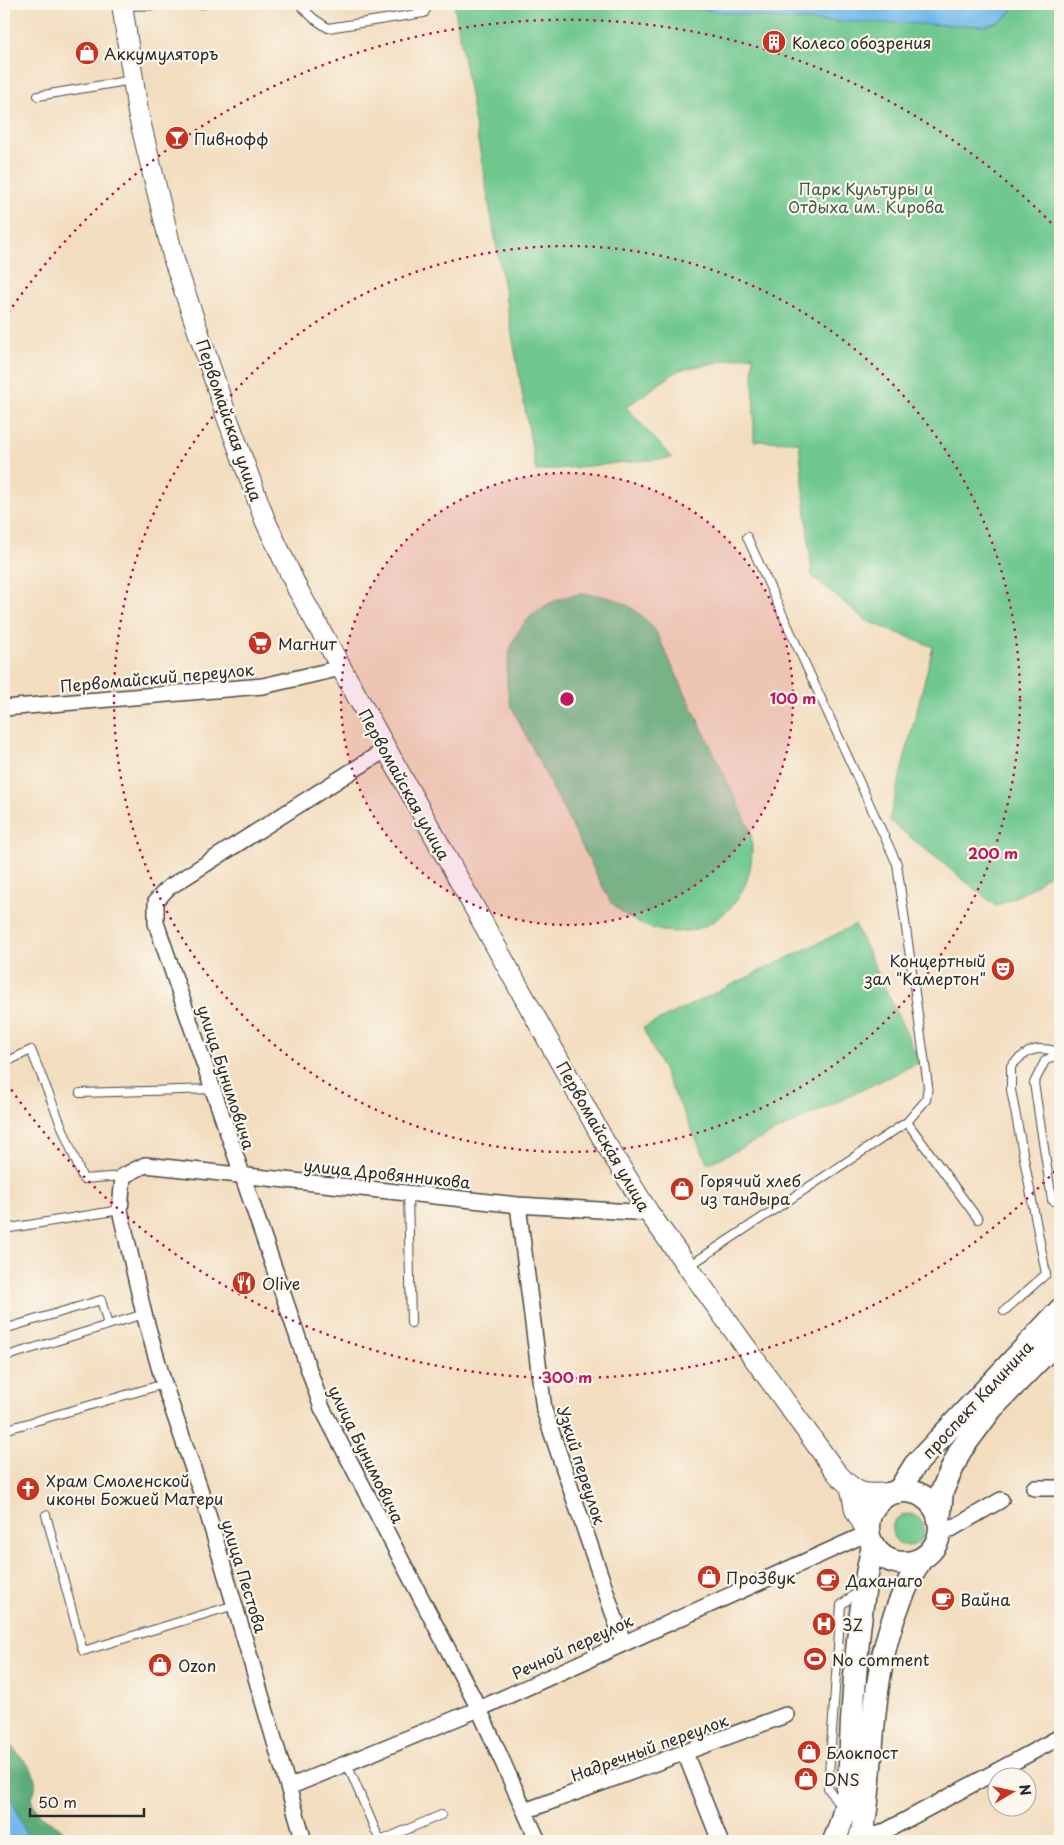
<svg xmlns="http://www.w3.org/2000/svg" width="1064" height="1845" font-family="'Playpen Sans',sans-serif">
<style>
.green{fill:#6fc88f;stroke:#4d7a5d}
.forest{fill:#5bac7a;stroke:#436c52}
.water{fill:#72b9ea;stroke:#4e728a}
.lines{fill:none;stroke-linecap:round;stroke-linejoin:round}
.lane-casing{stroke:#494641;stroke-width:10}
.street-casing{stroke:#494641;stroke-width:18}
.secondary-casing{stroke:#494641;stroke-width:22}
.primary-casing{stroke:#494641;stroke-width:25}
.lane{stroke:#fff;stroke-width:8}
.street{stroke:#fff;stroke-width:15}
.secondary{stroke:#fff;stroke-width:20}
.primary{stroke:#fff;stroke-width:22}
.ring{fill:none;stroke:#c2185b;stroke-width:2.5;stroke-dasharray:2.5 5}
.labels{text-anchor:middle;dominant-baseline:central;stroke-width:4.5;stroke-linejoin:round;paint-order:stroke}
.poi-label{font-size:16px;fill:#2b2b2b;stroke:#fbf7ec;text-anchor:start}
.park-label{font-size:16px;fill:#3f5a49;stroke:#fbf7ec}
.street-label{font-size:16px;fill:#2b2b2b;stroke:#fbf7ec}
.centre{fill:#c2185b;stroke:#fbf7ec;stroke-width:2.5}
.ring-label{font-size:15px;text-anchor:middle;font-weight:bold;fill:#c2185b;stroke:#fbf7ec;stroke-width:4.5;stroke-linejoin:round;paint-order:stroke}
</style>
<rect width="100%" height="100%" fill="#fbf7ec"/>
<filter id="ink" filterUnits="userSpaceOnUse"><feTurbulence type="fractalNoise" baseFrequency=".02" numOctaves="2"/><feDisplacementMap in="SourceGraphic" scale="10" xChannelSelector="R" yChannelSelector="G"/><feConvolveMatrix kernelMatrix="1 2 1 2 8 2 1 2 1" color-interpolation-filters="sRGB"/></filter>
<filter id="wash" filterUnits="userSpaceOnUse"><feTurbulence type="fractalNoise" baseFrequency=".0096" numOctaves="4" result="noise"/><feDisplacementMap in="SourceGraphic" scale="20" xChannelSelector="R" yChannelSelector="G"/><feGaussianBlur stdDeviation="1.12" result="paint"/><feColorMatrix in="noise" values="0 0 0 0 0 0 0 0 0 0 0 0 0 0 0 0 0 1.4 0 .05"/><feComposite in="paint" operator="in"/></filter>
<g filter="url(#wash)">
<rect width="100%" height="100%" fill="#f3ddbf"/>
<path class="green" d="M 454,4 L 1060,4 L 1060,881 L 1052,872 L 1029,890 L 996,906 L 889,820 L 933,647 L 865,620 L 812,576 L 799,442 L 754,441 L 753,355 L 679,370 L 626,407 L 672,458 L 536,471 Z
M 581,594 C 613,594 637,606 656,632 L 750,829 C 767,918 672,968 610,901 L 511,706 C 496,650 522,602 581,594 Z
M 855,925 L 920,1062 L 708,1164 L 643,1028 Z
M892 1530a16 16 0 1 1 32 0a16 16 0 1 1-32 0Z"/>
<path class="forest" d="M 4,1735 C 16,1757 47,1771 31,1799 C 40,1827 57,1815 70,1841 L 29,1841 L 4,1780 Z"/>
<path class="water" d="M 657,4 L 1015,4 C 1010,18 1000,22 985,26 L 788,20 Z
M 4,1780 L 29,1841 L 4,1841 Z"/>
</g>
<g filter="url(#ink)">
<g class="lines">
<g class="lane-casing">
<path id="lane" d="M 299,4 L 313,18 L 328,28 L 424,13 L 429,4
M 123,6 L 203,4
M 38,96 L 132,80
M 1060,1052 L 1045,1061 L 1034,1083 L 1052,1200 L 1060,1204
M 4,1063 L 31,1050 L 83,1179 L 123,1176
M 80,1093 L 214,1089
M 907,1122 L 978,1219
M 408,1193 L 411,1323
M 4,1229 L 120,1210
M 689,1266 L 907,1122 L 926,1100 L 928,1086 L 897,864 L 747,537
M 1004,1311 L 1046,1274 L 1011,1090 L 1011,1066 C 1029,1048 1036,1046 1060,1052
M 4,1329 L 101,1300 L 108,1325
M 4,1357 L 144,1314
M 4,1430 L 164,1384
M 46,1515 L 83,1651 L 235,1605
M 347,1764 L 380,1841 L 441,1815
M 840,1806 L 828,1788 L 841,1605 L 859,1591"/>
</g>
<g class="street-casing">
<path id="street" d="M 4,708 L 263,686 L 341,668
M 385,750 L 168,888 L 156,901 L 156,923 L 322,1408 L 479,1709 L 538,1841
M 518,1205 L 544,1410 L 623,1642
M 1034,1488 L 1060,1488
M 939,1536 L 1001,1500
M 685,1753 L 720,1841
M 289,1787 L 479,1709 L 868,1533
M 525,1811 L 786,1715
M 861,1836 L 880,1834 L 1060,1737
M 304,1841 L 204,1501 L 164,1384 L 144,1314 L 120,1210 L 123,1176 L 145,1165 L 518,1205 L 649,1213"/>
</g>
<g class="secondary-casing">
<path id="secondary" d="M 122,4 L 138,113 L 174,260 L 227,417 L 265,520 L 298,590 L 604,1141 L 649,1213 L 836,1472 C 859,1498 865,1495 898,1492
M 851,1489 L 855,1510 L 868,1533"/>
</g>
<g class="primary-casing">
<path id="primary" d="M868 1527a36 36 0 1 1 72 0a36 36 0 1 1-72 0Z
M 898,1492 L 915,1465 L 1060,1310
M 939,1522 L 942,1491 L 960,1451 L 992,1408 L 1060,1338
M 834,1841 C 851,1805 850,1759 852,1721 C 856,1662 859,1603 873,1546
M 859,1841 C 867,1823 869,1776 871,1754 C 877,1679 882,1626 921,1559"/>
</g>
<use href="#lane" class="lane"/>
<use href="#street" class="street"/>
<use href="#secondary" class="secondary"/>
<use href="#primary" class="primary"/>
</g>
</g>
<circle cx="567" cy="699" r="226" fill="#c2185b" fill-opacity=".12"/>
<g class="ring">
<circle cx="567" cy="699" r="226"/>
<circle cx="567" cy="699" r="453"/>
<path d="M1060 1166A679 679 0 0 1 4 1079M4 319A679 679 0 0 1 1060 232"/>
</g>
<defs>
<g id="building-disc" transform="scale(1.25)"><circle r="9.5" fill="#c8321e" stroke="#fbf7ec"/><path d="M-4-6H4V6H1V3H-1V6H-4ZM-2.5-4.3h1.7v1.8h-1.7ZM.8-4.3h1.7v1.8H.8ZM-2.5-1h1.7V.8h-1.7ZM.8-1h1.7V.8H.8Z" fill="#fff"/></g>
<g id="shop-disc" transform="scale(1.25)"><circle r="9.5" fill="#c8321e" stroke="#fbf7ec"/><path d="M-5-2.5h2.3a2.7 3.5 0 0 1 5.4 0H5L5.5 6h-11ZM-1.5-2.5h3a1.5 2.3 0 0 0-3 0Z" fill="#fff"/></g>
<g id="bar-disc" transform="scale(1.25)"><circle r="9.5" fill="#c8321e" stroke="#fbf7ec"/><path d="M-6-5H6L.8 .8V4.5H3.5V6h-7V4.5H-.8V.8Z" fill="#fff"/></g>
<g id="supermarket-disc" transform="scale(1.25)"><circle r="9.5" fill="#c8321e" stroke="#fbf7ec"/><path d="M-6-5.5h2.5l.6 2H6L4.5 2H-2.5L-4.4-4H-6ZM-1.5 3.2a1.3 1.3 0 1 0 .1 0ZM3 3.2a1.3 1.3 0 1 0 .1 0Z" fill="#fff"/></g>
<g id="theatre-disc" transform="scale(1.25)"><circle r="9.5" fill="#c8321e" stroke="#fbf7ec"/><path d="M-5-5.5Q0-4 5-5.5V0Q5 5 0 6Q-5 5-5 0ZM-3.3-2.5H-1v1.5H-3.3ZM1-2.5H3.3v1.5H1ZM-2.8 1Q0 5.5 2.8 1Z" fill="#fff"/></g>
<g id="restaurant-disc" transform="scale(1.25)"><circle r="9.5" fill="#c8321e" stroke="#fbf7ec"/><path d="M-5-6h1v4h1v-4h1v4h1v-4h1v5L-1.5 .5V6h-2V.5L-5-1ZM5-6V6H3V1.5H1.5Q1.5-4 5-6Z" fill="#fff"/></g>
<g id="church-disc" transform="scale(1.25)"><circle r="9.5" fill="#c8321e" stroke="#fbf7ec"/><path d="M-1.2-6h2.4v3.5h3.3v2.4h-3.3V6h-2.4V-.1h-3.3v-2.4h3.3Z" fill="#fff"/></g>
<g id="cafe-disc" transform="scale(1.25)"><circle r="9.5" fill="#c8321e" stroke="#fbf7ec"/><path d="M-5.5-4.5H6V0H3Q3 3.5 0 3.5H-2.5Q-5.5 3.5-5.5 0ZM3-3.2v2h1.7v-2ZM-6 4.5H4V6H-6Z" fill="#fff"/></g>
<g id="hospital-disc" transform="scale(1.25)"><circle r="9.5" fill="#c8321e" stroke="#fbf7ec"/><path d="M-5-5h3v3.5h4V-5h3V5h-3V1.5h-4V5h-3Z" fill="#fff"/></g>
<g id="stadium-disc" transform="scale(1.25)"><circle r="9.5" fill="#c8321e" stroke="#fbf7ec"/><path d="M0-5a6.5 5 0 1 0 0 10a6.5 5 0 1 0 0-10ZM-3.5-1.8h7v3.6h-7Z" fill="#fff"/></g>
</defs>
<g fill-rule="evenodd">
<use href="#building-disc" x="774" y="42"/>
<use href="#shop-disc" x="87" y="53"/>
<use href="#bar-disc" x="177" y="138"/>
<use href="#supermarket-disc" x="260" y="643"/>
<use href="#theatre-disc" x="1003" y="969"/>
<use href="#shop-disc" x="682" y="1189"/>
<use href="#restaurant-disc" x="244" y="1283"/>
<use href="#church-disc" x="28" y="1489"/>
<use href="#shop-disc" x="709" y="1577"/>
<use href="#cafe-disc" x="828" y="1580"/>
<use href="#cafe-disc" x="943" y="1599"/>
<use href="#hospital-disc" x="824" y="1624"/>
<use href="#stadium-disc" x="815" y="1659"/>
<use href="#shop-disc" x="160" y="1665"/>
<use href="#shop-disc" x="809" y="1752"/>
<use href="#shop-disc" x="806" y="1779"/>
</g>
<g class="labels">
<g class="poi-label">
<text x="792" y="42">Колесо обозрения</text>
<text x="104" y="53">Аккумуляторъ</text>
<text x="194" y="138">Пивнофф</text>
<text x="278" y="643">Магнит</text>
<text x="986" y="960" text-anchor="end">Концертный<tspan x="986" dy="18">зал "Камертон"</tspan></text>
<text x="700" y="1180">Горячий хлеб<tspan x="700" dy="18">из тандыра</tspan></text>
<text x="262" y="1283">Olive</text>
<text x="46" y="1480">Храм Смоленской<tspan x="46" dy="18">иконы Божией Матери</tspan></text>
<text x="726" y="1577">ПроЗвук</text>
<text x="846" y="1580">Даханаго</text>
<text x="960" y="1599">Вайна</text>
<text x="842" y="1624">3Z</text>
<text x="832" y="1659">No comment</text>
<text x="178" y="1665">Ozon</text>
<text x="826" y="1752">Блокпост</text>
<text x="824" y="1779">DNS</text>
</g>
<g class="park-label">
<text x="866" y="188">Парк Культуры и<tspan x="866" dy="18">Отдыха им. Кирова</tspan></text>
</g>
<g class="street-label">
<text transform="translate(230 420) rotate(71)">Первомайская улица</text>
<text transform="translate(157 677) rotate(-5)">Первомайский переулок</text>
<text transform="translate(405 784) rotate(61)">Первомайская улица</text>
<text transform="translate(227 1077) rotate(72)">улица Бунимовича</text>
<text transform="translate(604 1136) rotate(60)">Первомайская улица</text>
<text transform="translate(387 1173) rotate(6)">улица Дровянникова</text>
<text transform="translate(977 1399) rotate(-47)">проспект Калинина</text>
<text transform="translate(367 1454) rotate(64)">улица Бунимовича</text>
<text transform="translate(582 1465) rotate(72)">Узкий переулок</text>
<text transform="translate(245 1576) rotate(73)">улица Пестова</text>
<text transform="translate(572 1646) rotate(-25)">Речной переулок</text>
<text transform="translate(649 1747) rotate(-20)">Надречный переулок</text>
</g>
</g>
<circle cx="567" cy="699" r="8" class="centre"/>
<g class="ring-label">
<text x="793" y="704">100 m</text>
<text x="993" y="859">200 m</text>
<text x="567" y="1383">300 m</text>
</g>
<rect width="1064" height="1845" fill="none" stroke="#fbf7ec" stroke-width="20"/>
<g transform="translate(1012 1792) rotate(81)"><circle r="24" fill="#fbf7ec" stroke="#a8a59f"/>
<path d="M0-4L9 19L0 12L-9 19Z" fill="#c8321e"/>
<text y="-8" font-size="14" font-weight="bold" text-anchor="middle" fill="#2b2b2b">N</text>
</g>
<path d="M30 1808v8h114v-8" fill="none" stroke="#2b2b2b" stroke-width="2.5"/>
<text x="38" y="1808" font-size="15" fill="#2b2b2b" stroke="#fbf7ec" stroke-width="4" paint-order="stroke">50 m</text>
</svg>
